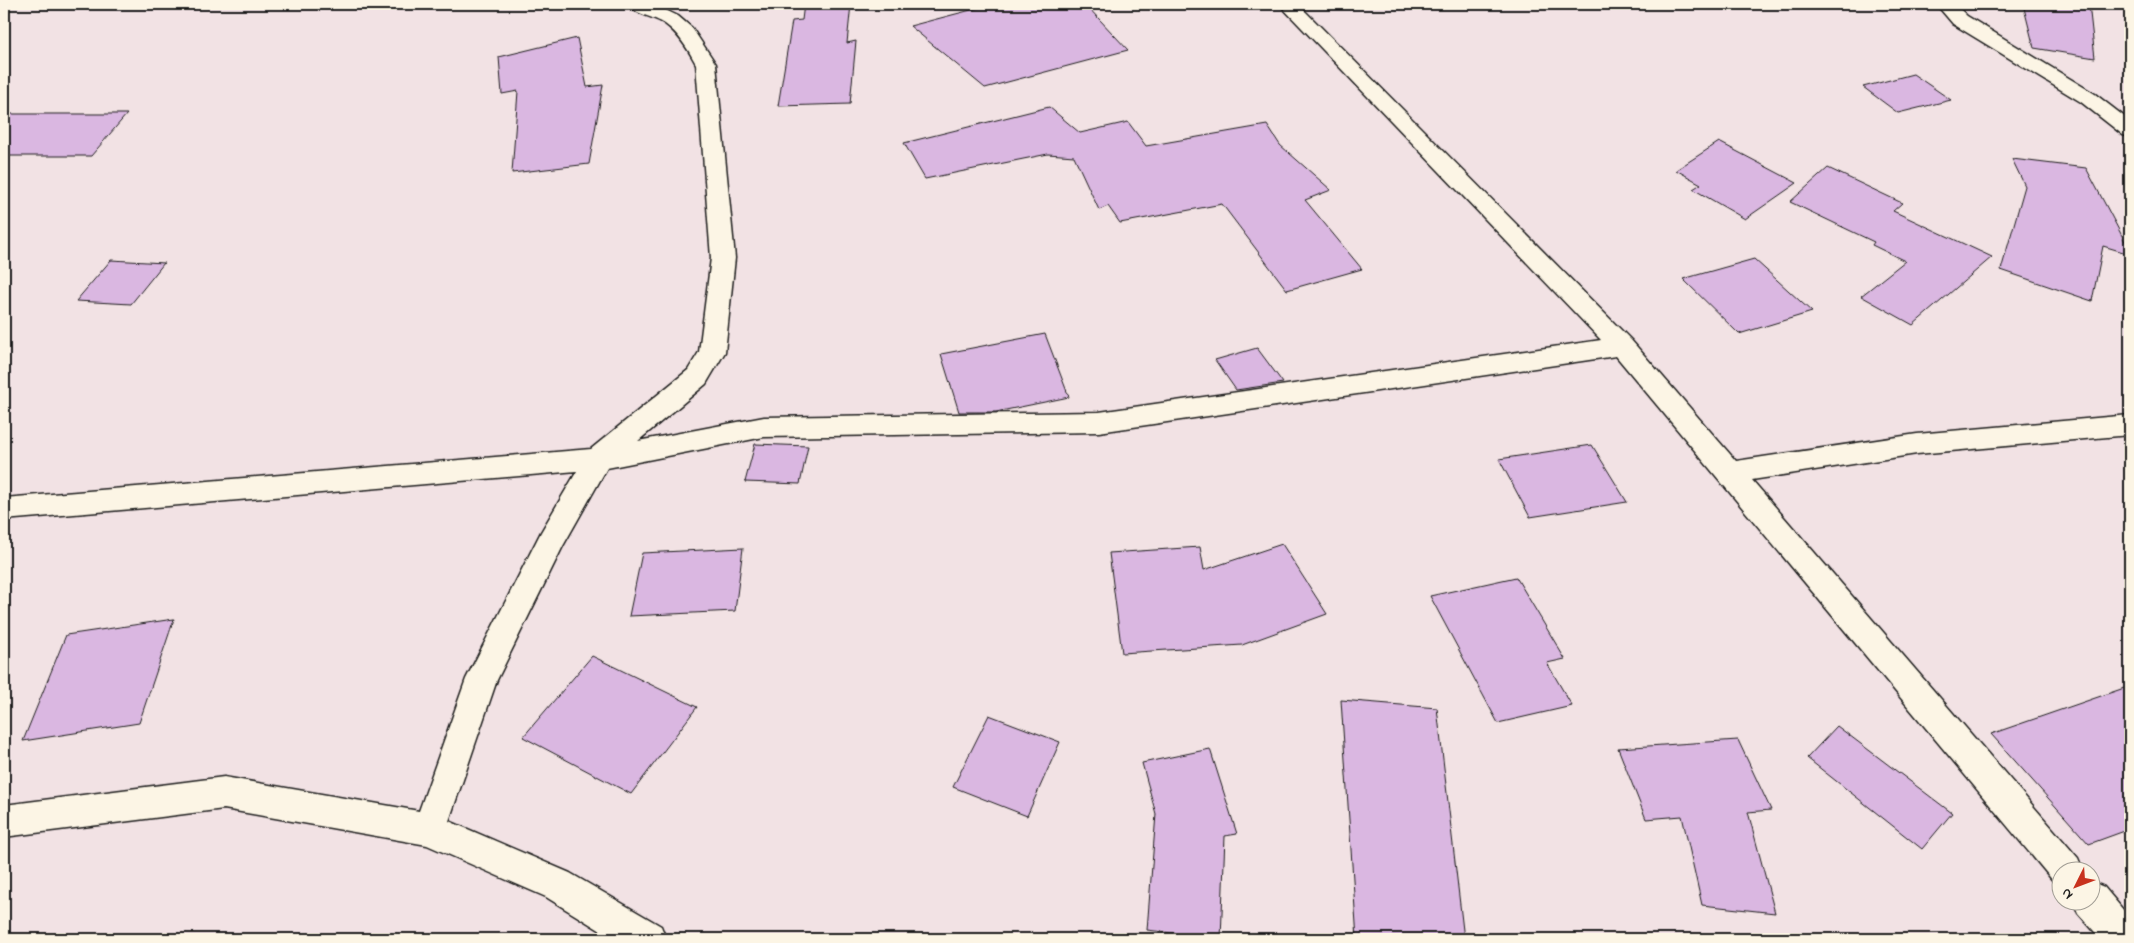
<svg xmlns="http://www.w3.org/2000/svg" width="2134" height="943" font-family="'Indie Flower',sans-serif">
<style>
.building{fill:#dab7e1;stroke:#1c1c1c}
.lines{fill:none;stroke-linecap:round;stroke-linejoin:round}
.minor-casing{stroke:#1c1c1c;stroke-width:3}
.minor{fill:#fcf5e5;fill-rule:evenodd}
</style>
<rect width="100%" height="100%" fill="#f2e2e4"/>
<filter id="ink" filterUnits="userSpaceOnUse"><feTurbulence type="fractalNoise" baseFrequency=".02" numOctaves="2"/><feDisplacementMap in="SourceGraphic" scale="10" xChannelSelector="R" yChannelSelector="G"/><feConvolveMatrix kernelMatrix="1 2 1 2 8 2 1 2 1" color-interpolation-filters="sRGB"/></filter>
<g filter="url(#ink)">
<path class="building" d="M 804,4 L 851,4 L 847,43 L 856,41 L 850,104 L 778,106 L 792,21 L 802,20 Z
M 994,4 L 1085,4 L 1128,50 L 985,88 L 910,26 Z
M 2023,4 L 2089,4 L 2095,58 L 2034,48 Z
M 577,38 L 587,87 L 603,85 L 589,164 L 512,173 L 518,91 L 502,94 L 499,57 Z
M 1913,74 L 1951,100 L 1898,113 L 1863,87 Z
M 1049,107 L 1080,133 L 1128,122 L 1146,146 L 1267,125 L 1280,145 L 1331,190 L 1305,200 L 1362,269 L 1287,290 L 1222,204 L 1120,223 L 1108,206 L 1099,210 L 1074,156 L 1048,154 L 925,179 L 904,143 Z
M 4,114 L 127,114 L 91,156 L 4,156 Z
M 1719,142 L 1797,183 L 1745,219 L 1693,189 L 1701,184 L 1676,170 Z
M 2012,159 L 2086,168 L 2130,251 L 2130,254 L 2103,246 L 2092,301 L 2001,270 L 2025,186 Z
M 1828,168 L 1902,203 L 1893,211 L 1992,257 L 1913,325 L 1861,296 L 1905,261 L 1872,245 L 1874,242 L 1790,202 Z
M 1754,259 L 1812,312 L 1739,334 L 1683,279 Z
M 111,260 L 164,263 L 131,304 L 76,301 Z
M 1045,334 L 1069,397 L 996,412 L 959,412 L 941,354 Z
M 1257,348 L 1283,383 L 1236,390 L 1215,360 Z
M 755,444 L 808,446 L 800,484 L 745,482 Z
M 1592,445 L 1627,502 L 1530,517 L 1499,459 Z
M 1282,544 L 1327,614 L 1242,645 L 1122,653 L 1109,553 L 1200,547 L 1204,570 Z
M 743,548 L 735,611 L 629,616 L 642,553 Z
M 1516,577 L 1565,659 L 1547,663 L 1572,706 L 1498,723 L 1430,596 Z
M 174,619 L 139,723 L 23,741 L 66,635 Z
M 592,656 L 697,707 L 631,794 L 523,737 Z
M 2130,686 L 2130,829 L 2089,844 L 1991,734 Z
M 1341,700 L 1437,708 L 1464,939 L 1357,939 Z
M 989,715 L 1060,742 L 1027,816 L 953,787 Z
M 1837,726 L 1952,813 L 1922,849 L 1807,758 Z
M 1738,740 L 1771,810 L 1748,812 L 1775,913 L 1702,905 L 1682,816 L 1646,819 L 1618,748 Z
M 1210,749 L 1237,834 L 1225,836 L 1221,939 L 1147,930 L 1156,814 L 1142,763 Z"/>
<g class="lines">
<g class="minor-casing">
<path id="minor" d="M 628,4 L 653,4 L 678,16 L 692,28 L 716,64 L 735,258 L 725,352 L 706,384 L 638,441 L 764,417 L 1099,412 L 1601,340 L 1279,4 L 1298,4 L 1631,340 L 1736,461 L 1917,434 L 2130,415 L 2130,435 L 1917,454 L 1752,480 L 2078,858 L 2083,870 L 2062,870 L 2062,885 L 2054,882 L 1616,356 L 1099,432 L 764,437 L 607,468 L 563,546 L 497,680 L 449,821 L 570,873 L 661,926 L 666,939 L 614,939 L 546,897 L 427,845 L 224,809 L 4,837 L 4,805 L 224,777 L 419,811 L 466,679 L 541,532 L 577,471 L 4,520 L 4,498 L 591,449 L 688,370 L 699,352 L 711,258 L 696,64 C 688,49 679,34 665,24 C 655,17 634,14 628,4 Z
M 1936,4 L 1955,4 L 1967,16 L 2095,94 L 2130,121 L 2130,137 L 2123,135 L 2081,102 L 1953,24 Z
M 2092,882 L 2104,887 L 2130,918 L 2130,939 L 2101,939 L 2078,913 L 2073,900 L 2092,900 Z"/>
</g>
<use href="#minor" class="minor"/>
</g>
</g>
<rect width="2134" height="943" fill="none" stroke="#fcf5e5" stroke-width="20"/>
<rect x="10" y="10" width="2114" height="923" fill="none" stroke="#1c1c1c" stroke-width="2" filter="url(#ink)"/>
<g transform="translate(2076 886) rotate(228)"><circle r="24" fill="#fcf5e5" stroke="#a29e95"/>
<path d="M0-4L9 19L0 12L-9 19Z" fill="#c8321e"/>
<text y="-8" font-size="14" font-weight="bold" text-anchor="middle" fill="#1c1c1c">N</text>
</g>
</svg>
